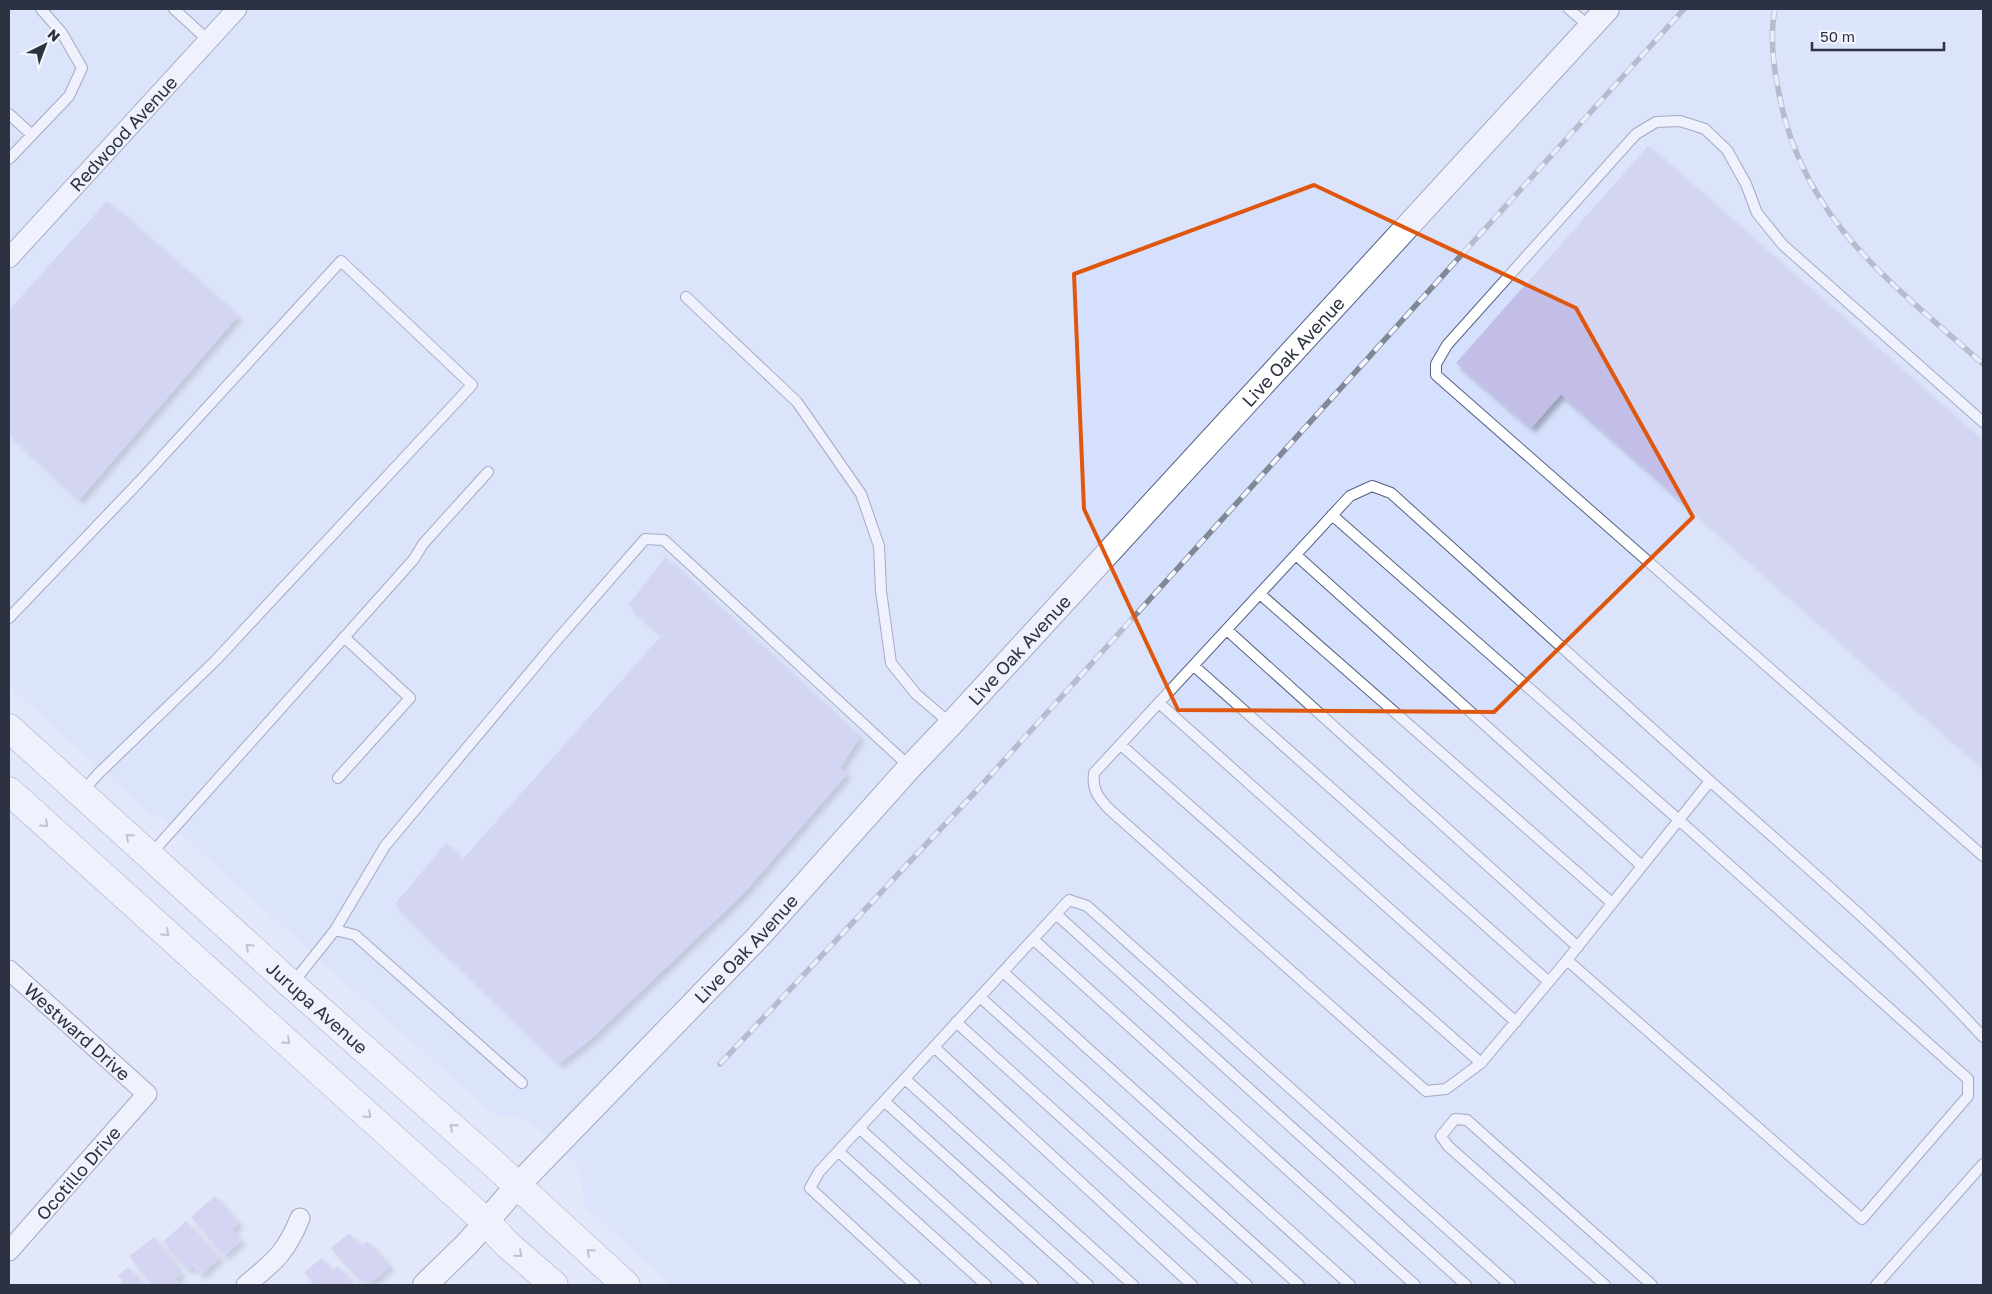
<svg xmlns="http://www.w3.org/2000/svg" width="1992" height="1294" font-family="'Golos Text',sans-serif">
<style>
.built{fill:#d5e0fc}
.building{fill:#c3bee8;filter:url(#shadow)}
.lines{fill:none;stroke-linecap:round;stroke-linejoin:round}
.service-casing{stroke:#556084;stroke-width:12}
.minor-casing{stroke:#556084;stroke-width:21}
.tertiary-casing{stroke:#556084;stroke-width:26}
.primary-casing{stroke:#556084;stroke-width:29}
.service{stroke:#fff;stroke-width:10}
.minor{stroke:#fff;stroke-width:19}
.tertiary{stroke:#fff;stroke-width:24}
.primary{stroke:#fff;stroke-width:28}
.rail-casing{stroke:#818797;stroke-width:5.5}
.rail{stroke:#f3f6fe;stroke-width:4;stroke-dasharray:11;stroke-linecap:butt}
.oneway{stroke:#9698a0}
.marked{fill:none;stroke:#df570f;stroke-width:4;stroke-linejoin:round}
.labels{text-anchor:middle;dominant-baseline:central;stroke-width:4;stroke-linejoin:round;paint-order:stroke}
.street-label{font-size:18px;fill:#2d3242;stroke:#f3f6fe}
</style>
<defs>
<filter id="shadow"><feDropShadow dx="4.5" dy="4.5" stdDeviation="2.5" flood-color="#0004"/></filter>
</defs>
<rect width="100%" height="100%" fill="#e2e8f9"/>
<path class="built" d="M 9,9 L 1983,9 L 1983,1285 L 672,1285 L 585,1207 L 578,1165 L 527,1120 L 495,1115 L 344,982 L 161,816 L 151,815 L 9,686 Z"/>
<path class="building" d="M 1648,146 L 1983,442 L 1983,767 L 1561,394 L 1531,428 L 1456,363 Z
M 107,201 L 238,316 L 79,500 L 9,433 L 9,310 Z
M 665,557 L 860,737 L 840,768 L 847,774 L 743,894 L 591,1039 L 559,1064 L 395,904 L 446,843 L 462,860 L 662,635 L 628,605 Z
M 215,1196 L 239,1223 L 232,1230 L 241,1241 L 224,1256 L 191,1217 Z
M 186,1221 L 220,1258 L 201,1275 L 193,1266 L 188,1270 L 163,1242 Z
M 349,1233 L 361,1246 L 367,1241 L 390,1266 L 369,1285 L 364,1285 L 331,1248 Z
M 154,1237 L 182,1274 L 175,1278 L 181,1285 L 152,1285 L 129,1256 Z
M 322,1258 L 332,1271 L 338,1266 L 353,1285 L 314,1285 L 304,1272 Z
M 128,1267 L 144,1285 L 119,1285 L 123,1282 L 118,1276 Z"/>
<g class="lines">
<g class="service-casing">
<path id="service" d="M 174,9 L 208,40
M 1569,9 L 1590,27
M 9,114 L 32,135
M 9,159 L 69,96 L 82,68 L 62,33 L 41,9
M 686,297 L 797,402 L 861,494 L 879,546 L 881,591 L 891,663 L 916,694 L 951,724
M 1983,422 L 1783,245 L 1757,213 L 1746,184 L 1727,150 L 1705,129 L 1680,121 L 1656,122 L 1636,134 L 1447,345 L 1436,364 L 1436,375 L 1983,856
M 1332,515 L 1679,820 L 1968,1079 L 1968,1096 L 1862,1219 L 1567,960
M 1296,555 L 1642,866
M 1260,594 L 1612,903
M 9,618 L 139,482 L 341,261 L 472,385 L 216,660 L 98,774 L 82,792
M 1227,630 L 1578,947
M 1194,666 L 1549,982
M 1159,703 L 1516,1022
M 1121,745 L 1481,1063
M 338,778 L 410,698 L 344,637
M 1710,781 L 1391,493 L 1372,486 L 1350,496 L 1094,773 C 1092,790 1098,797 1109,809 L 1426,1091 L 1446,1089 L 1481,1063 L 1567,960 L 1710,781 C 1803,864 1899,945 1983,1037
M 150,855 L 414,559 L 423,544 L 488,472
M 1056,914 L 1466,1285
M 335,930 L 385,846 L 557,640 L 645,539 L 664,540 L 910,767
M 1033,939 L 1415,1285
M 1003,972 L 1350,1285
M 292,984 L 335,930 L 355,935 L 522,1083
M 980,997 L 1299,1285
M 956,1022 L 1247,1285
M 934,1047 L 1192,1285
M 905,1079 L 1133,1285
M 884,1101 L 1088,1285
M 859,1128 L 1033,1285
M 838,1151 L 986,1285
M 915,1285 L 810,1188 L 819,1172 L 1069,900 L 1087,906 L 1510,1285
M 1605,1285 L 1448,1146 L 1441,1136 L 1455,1119 L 1467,1120 L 1652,1285
M 1876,1285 L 1983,1164"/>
</g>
<g class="minor-casing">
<g id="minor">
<path id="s1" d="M 9,258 L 237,9"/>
<path id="s2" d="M 9,970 L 147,1094 L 9,1251"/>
<path d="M 246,1285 C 274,1262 286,1253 300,1218"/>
</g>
</g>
<g class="tertiary-casing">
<g id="tertiary">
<path id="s3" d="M 425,1285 L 468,1243 L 517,1186 L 759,936 L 910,767 L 951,724 L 1607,9"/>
</g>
</g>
<g class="primary-casing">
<g id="primary">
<path id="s4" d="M 9,728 L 292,985 L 494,1164 L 626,1285"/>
<path d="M 9,791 L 485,1221 L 508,1245 L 554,1285"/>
</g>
</g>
<use href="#service" class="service"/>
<use href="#minor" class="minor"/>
<use href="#tertiary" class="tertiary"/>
<use href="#primary" class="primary"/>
<g class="rail-casing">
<path id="rail" d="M 1775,9 C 1770,34 1773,63 1778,88 C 1800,219 1891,282 1983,364
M 720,1064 L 978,789 L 1684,9"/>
</g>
<use href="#rail" class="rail"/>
</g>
<defs><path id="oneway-chevron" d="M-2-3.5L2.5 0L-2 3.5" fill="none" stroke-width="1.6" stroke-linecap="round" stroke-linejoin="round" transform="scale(1.25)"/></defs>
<g class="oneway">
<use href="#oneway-chevron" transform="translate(45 824) rotate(42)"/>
<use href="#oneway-chevron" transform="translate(129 837) rotate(-138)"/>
<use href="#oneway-chevron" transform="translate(166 933) rotate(42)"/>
<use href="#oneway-chevron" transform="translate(249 947) rotate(-138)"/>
<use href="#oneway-chevron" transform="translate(287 1041) rotate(42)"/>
<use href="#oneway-chevron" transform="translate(368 1115) rotate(42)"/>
<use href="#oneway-chevron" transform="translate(453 1127) rotate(-139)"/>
<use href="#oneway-chevron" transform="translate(590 1252) rotate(-138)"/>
<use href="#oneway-chevron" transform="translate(519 1254) rotate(41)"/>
</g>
<path d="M0 0H1992V1294H0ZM 1314,185 L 1576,308 L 1693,517 L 1494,712 L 1178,710 L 1084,509 L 1074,274 Z" fill="#e2e8f9" fill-opacity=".55" fill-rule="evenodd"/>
<path class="marked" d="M 1314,185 L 1576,308 L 1693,517 L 1494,712 L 1178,710 L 1084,509 L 1074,274 Z"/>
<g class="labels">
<g class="street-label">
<text stroke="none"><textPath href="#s1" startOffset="169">Redwood Avenue</textPath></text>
<text stroke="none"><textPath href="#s3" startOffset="1275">Live Oak Avenue</textPath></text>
<text stroke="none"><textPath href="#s3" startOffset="870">Live Oak Avenue</textPath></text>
<text stroke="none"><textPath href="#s3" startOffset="465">Live Oak Avenue</textPath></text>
<text stroke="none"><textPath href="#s4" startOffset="416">Jurupa Avenue</textPath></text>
<text stroke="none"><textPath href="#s2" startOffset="92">Westward Drive</textPath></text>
<text transform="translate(78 1173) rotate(-49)">Ocotillo Drive</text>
</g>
</g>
<rect width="1992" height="1294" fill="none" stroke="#2d3242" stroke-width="20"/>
<g transform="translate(45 45) rotate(42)" stroke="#f3f6fe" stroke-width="4" paint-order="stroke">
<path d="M0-4L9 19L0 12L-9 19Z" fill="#2d3242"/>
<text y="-8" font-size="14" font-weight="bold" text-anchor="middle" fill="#2d3242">N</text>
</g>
<path d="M1812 42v8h132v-8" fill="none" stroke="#2d3242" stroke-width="2.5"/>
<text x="1820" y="42" font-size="15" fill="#2d3242" stroke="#f3f6fe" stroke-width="4" paint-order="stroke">50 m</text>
</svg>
